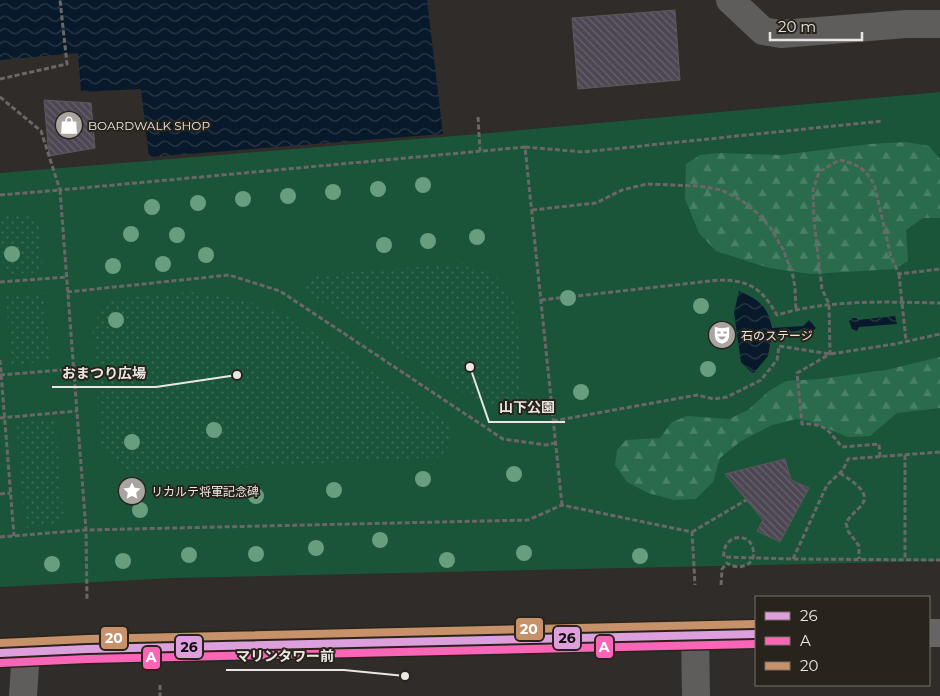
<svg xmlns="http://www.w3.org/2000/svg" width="940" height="696" font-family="Montserrat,'Noto Sans JP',sans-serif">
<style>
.green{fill:#1a553a}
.forest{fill:url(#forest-firs)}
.garden{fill:url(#garden-dots)}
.water{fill:url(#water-waves)}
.building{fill:url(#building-back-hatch);stroke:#5a5959}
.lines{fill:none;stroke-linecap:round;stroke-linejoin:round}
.path{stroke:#6a6867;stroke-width:3;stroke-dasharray:5 2.5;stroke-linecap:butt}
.minor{stroke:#5f5c5c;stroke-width:28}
.major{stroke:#676564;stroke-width:28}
.bus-1-casing{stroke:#28241c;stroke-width:11}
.bus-2-casing{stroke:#28241c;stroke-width:11}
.bus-3-casing{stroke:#28241c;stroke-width:11}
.bus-1{stroke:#dda0dd;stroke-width:8}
.bus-2{stroke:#fa66b7;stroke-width:8}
.bus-3{stroke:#c7916a;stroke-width:8}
.tree{fill:#699d7f}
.labels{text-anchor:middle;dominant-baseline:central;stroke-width:4;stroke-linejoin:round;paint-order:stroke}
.poi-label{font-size:12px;fill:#eae6e1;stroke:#28241c;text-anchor:start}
.leader{fill:none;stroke:#eae6e1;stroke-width:2}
.callout-dot{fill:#eae6e1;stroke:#28241c;stroke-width:2}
.callout-label{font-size:14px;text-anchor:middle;font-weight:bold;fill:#eae6e1;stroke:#28241c;stroke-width:4;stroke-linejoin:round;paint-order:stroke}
.line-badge{stroke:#28241c;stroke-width:2}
.badge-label{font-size:14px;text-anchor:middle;font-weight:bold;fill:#fff}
.pale-badge-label{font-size:14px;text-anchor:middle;font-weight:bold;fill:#111}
</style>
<defs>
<pattern id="forest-firs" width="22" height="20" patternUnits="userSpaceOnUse" patternTransform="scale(1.25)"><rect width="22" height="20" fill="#2a6b4c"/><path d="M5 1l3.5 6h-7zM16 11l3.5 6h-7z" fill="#498066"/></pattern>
<pattern id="garden-dots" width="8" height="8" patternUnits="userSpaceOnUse" patternTransform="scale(1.25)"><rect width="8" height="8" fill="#1a553a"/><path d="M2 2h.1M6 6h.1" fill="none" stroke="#3b6d56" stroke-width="1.8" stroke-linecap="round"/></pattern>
<pattern id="water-waves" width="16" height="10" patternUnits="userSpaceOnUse" patternTransform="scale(1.25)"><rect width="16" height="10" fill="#08192b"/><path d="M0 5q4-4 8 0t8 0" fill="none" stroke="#2c3a49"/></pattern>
<pattern id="building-back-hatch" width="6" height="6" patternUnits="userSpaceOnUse" patternTransform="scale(1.25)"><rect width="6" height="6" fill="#4d4754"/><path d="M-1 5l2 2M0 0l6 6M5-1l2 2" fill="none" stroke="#67626c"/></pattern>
</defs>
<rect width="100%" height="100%" fill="#2f2c29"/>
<path class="green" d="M 940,92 L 940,561 L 174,578 L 0,587 L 0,173 L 490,133 Z"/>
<path class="forest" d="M 906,142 L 929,146 L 940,159 L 940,218 L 923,218 L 906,230 L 908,261 L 894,269 L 811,274 L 769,268 L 716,251 L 699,233 L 685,199 L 686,164 L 700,155 L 718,153 L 781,155 L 870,144 Z
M 940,357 L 940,408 L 897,413 L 870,436 L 848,437 L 809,421 L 796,419 L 772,425 L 741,441 L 720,458 L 713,482 L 696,499 L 674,500 L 648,493 L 627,482 L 615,465 L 617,450 L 626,440 L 660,438 L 672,422 L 687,416 L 729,419 L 748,410 L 769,391 L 786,381 L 820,379 L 886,370 Z"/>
<path class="garden" d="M 32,214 L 39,221 L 43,272 L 4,275 L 0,216 Z
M 467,263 L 468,268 C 493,271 502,276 509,301 L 516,302 L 523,401 L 519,410 L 487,404 L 456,389 L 310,294 L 306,289 L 307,284 L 315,275 Z
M 191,292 L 243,299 L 292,318 L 450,424 C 454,438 450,446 440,457 L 136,473 C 117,468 111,459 101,443 L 92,326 L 110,299 Z
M 45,293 L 50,361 L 11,365 L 6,296 Z
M 55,419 L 64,517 L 57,524 L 25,528 L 16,423 Z"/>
<path class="water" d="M 0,0 L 427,0 L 443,134 L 149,157 L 141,89 L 81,92 L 78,53 L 0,60 Z
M 739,291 C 759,300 768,306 772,328 L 803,326 L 809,320 L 816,328 L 808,335 L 803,330 L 772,334 L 768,356 L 754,373 L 750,371 L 741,362 L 734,313 Z
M 895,316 L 897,324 L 859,327 L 857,331 L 852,329 L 849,321 L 853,318 L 856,318 L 858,320 Z"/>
<path class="building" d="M 675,10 L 680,80 L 578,89 L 572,18 Z
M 44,100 L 91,103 L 95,148 L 49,156 Z
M 785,459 L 791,480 L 809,488 L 780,542 L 757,531 L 763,520 L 725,474 Z"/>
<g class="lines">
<path class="path" d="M 0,79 L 67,64 L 60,0
M 0,97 L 41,131 L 60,190 L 525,147 L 562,505
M 478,117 L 480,151
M 525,147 L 583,152 L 882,121
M 0,195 L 60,190 L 86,530 L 87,599
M 532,210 L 596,203 L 622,190 L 647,184 L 699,186 L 721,190 L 741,200 L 757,213 L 770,227 L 783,249 L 793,276 L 795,288 L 796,310
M 899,274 L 906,341
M 0,282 L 67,277
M 67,292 L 229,275 L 280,291 L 503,439 L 546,445 L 555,443
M 541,300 L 719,280 C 750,280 762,289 777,315 C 830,299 886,302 940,303
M 0,360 L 14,536
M 0,375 L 74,369
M 0,418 L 77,411
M 553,421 L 697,395 L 714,399 L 727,397 L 761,380 L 777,360 L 779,346 L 830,354 L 895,344 L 940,334
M 905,455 L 905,559
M 880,457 L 879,444 L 842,447 C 828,430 825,423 802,424 L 797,373 L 830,354 L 829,304 L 822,289 L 814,221 L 813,190 L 819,172 L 839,160 C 856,163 868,170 875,187 L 891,257 L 899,274 L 940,269
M 840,473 C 851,481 875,493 859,508 C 854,513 849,517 846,523 L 848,531 L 859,546 L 859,559
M 0,494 L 10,493
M 692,532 L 746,500
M 0,537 L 86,530 L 528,520 L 562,505 L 692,532 L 695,585
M 793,559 L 827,485 L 843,470 L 848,459 L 940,452
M 721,585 L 722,569 L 727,563 C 738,571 757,566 753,549 C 749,530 721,536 724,557 L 793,559 L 940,560
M 160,685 L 160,696"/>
<path class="minor" d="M 730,0 L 763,31 L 781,34 L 906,24 L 940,24
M 695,634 L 696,696
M 23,696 L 26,651"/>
<path class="major" d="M 929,633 L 940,633
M 0,653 L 87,649 L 756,634"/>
<g class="bus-1-casing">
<path id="bus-1" d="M 0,653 L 87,649 L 756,634"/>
</g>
<g class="bus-2-casing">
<path id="bus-2" d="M 0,663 L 87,659 L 756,644"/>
</g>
<g class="bus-3-casing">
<path id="bus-3" d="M 0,643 L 87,639 L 756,624"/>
</g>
<use href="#bus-1" class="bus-1"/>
<use href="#bus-2" class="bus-2"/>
<use href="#bus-3" class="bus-3"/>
</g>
<g class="tree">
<circle cx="423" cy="185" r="8"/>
<circle cx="378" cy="189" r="8"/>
<circle cx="333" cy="192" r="8"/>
<circle cx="288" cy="196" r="8"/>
<circle cx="243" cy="199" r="8"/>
<circle cx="198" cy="203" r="8"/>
<circle cx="152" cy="207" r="8"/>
<circle cx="131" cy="234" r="8"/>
<circle cx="177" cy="235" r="8"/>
<circle cx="477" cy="237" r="8"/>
<circle cx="428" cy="241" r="8"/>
<circle cx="384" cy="245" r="8"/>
<circle cx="12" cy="254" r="8"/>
<circle cx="206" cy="255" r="8"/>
<circle cx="163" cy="264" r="8"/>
<circle cx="113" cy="266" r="8"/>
<circle cx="568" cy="298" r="8"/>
<circle cx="701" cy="306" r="8"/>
<circle cx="116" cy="320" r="8"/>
<circle cx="708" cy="369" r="8"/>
<circle cx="581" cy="392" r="8"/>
<circle cx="214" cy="430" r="8"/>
<circle cx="132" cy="442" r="8"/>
<circle cx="514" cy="474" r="8"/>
<circle cx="423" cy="479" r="8"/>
<circle cx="334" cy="490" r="8"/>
<circle cx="256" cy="496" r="8"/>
<circle cx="140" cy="510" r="8"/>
<circle cx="380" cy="540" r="8"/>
<circle cx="316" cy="548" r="8"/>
<circle cx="524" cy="553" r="8"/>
<circle cx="256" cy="554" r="8"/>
<circle cx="189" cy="555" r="8"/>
<circle cx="640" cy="556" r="8"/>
<circle cx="447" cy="560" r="8"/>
<circle cx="123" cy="561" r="8"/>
<circle cx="52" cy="564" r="8"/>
</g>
<defs>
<g id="shop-disc" transform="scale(1.4375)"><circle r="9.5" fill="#a9a5a1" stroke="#28241c"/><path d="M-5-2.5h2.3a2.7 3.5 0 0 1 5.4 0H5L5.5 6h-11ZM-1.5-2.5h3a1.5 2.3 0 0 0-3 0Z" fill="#fff"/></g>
<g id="theatre-disc" transform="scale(1.4375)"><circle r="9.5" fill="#a9a5a1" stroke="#28241c"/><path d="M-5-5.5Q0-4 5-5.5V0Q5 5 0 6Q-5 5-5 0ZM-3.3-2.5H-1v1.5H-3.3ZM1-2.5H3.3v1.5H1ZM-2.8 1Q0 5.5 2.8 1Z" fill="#fff"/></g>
<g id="sight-disc" transform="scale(1.4375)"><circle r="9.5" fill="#a9a5a1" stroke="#28241c"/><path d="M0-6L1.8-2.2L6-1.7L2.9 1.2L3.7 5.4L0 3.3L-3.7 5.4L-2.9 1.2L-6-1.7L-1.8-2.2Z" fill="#fff"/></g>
</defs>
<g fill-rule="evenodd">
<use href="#shop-disc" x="69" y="125"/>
<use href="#theatre-disc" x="722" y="335"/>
<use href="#sight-disc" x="132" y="491"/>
</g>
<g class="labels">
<g class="poi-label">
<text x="88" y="125">BOARDWALK SHOP</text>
<text x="741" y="335">石のステージ</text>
<text x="151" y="491">リカルテ将軍記念碑</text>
</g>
</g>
<path class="leader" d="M237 375L156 387H52M470 367L489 422H565M405 676L344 670H226"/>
<g class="callout-dot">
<circle cx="237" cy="375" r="5"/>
<circle cx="470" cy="367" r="5"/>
<circle cx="405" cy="676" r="5"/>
</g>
<g class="callout-label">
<text x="104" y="378">おまつり広場</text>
<text x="527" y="412">山下公園</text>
<text x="285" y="661">マリンタワー前</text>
</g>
<g class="line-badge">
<rect x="515" y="617" width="29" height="24" rx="5" fill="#c7916a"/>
<rect x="553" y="626" width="28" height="24" rx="5" fill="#dda0dd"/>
<rect x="100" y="626" width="28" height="24" rx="5" fill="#c7916a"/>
<rect x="175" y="635" width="28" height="24" rx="5" fill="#dda0dd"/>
<rect x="595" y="635" width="19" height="24" rx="5" fill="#fa66b7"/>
<rect x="142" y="646" width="19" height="24" rx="5" fill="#fa66b7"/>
</g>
<g class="badge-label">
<text x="529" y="634">20</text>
<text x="114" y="643">20</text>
<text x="604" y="652">A</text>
<text x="151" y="662">A</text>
</g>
<g class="pale-badge-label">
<text x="567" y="643">26</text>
<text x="189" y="652">26</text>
</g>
<rect x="755" y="596" width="175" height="90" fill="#28241c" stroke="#76726b"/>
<rect x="765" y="612" width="25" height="8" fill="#dda0dd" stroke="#76726b"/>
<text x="800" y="621" font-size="15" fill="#eae6e1">26</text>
<rect x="765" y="637" width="25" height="8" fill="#fa66b7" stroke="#76726b"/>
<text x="800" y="646" font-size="15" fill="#eae6e1">A</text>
<rect x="765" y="662" width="25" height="8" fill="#c7916a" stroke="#76726b"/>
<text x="800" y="671" font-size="15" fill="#eae6e1">20</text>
<path d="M770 32v8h92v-8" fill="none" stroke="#eae6e1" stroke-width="2.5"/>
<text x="778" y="32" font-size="15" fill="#eae6e1" stroke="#28241c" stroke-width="4" paint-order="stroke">20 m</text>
</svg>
